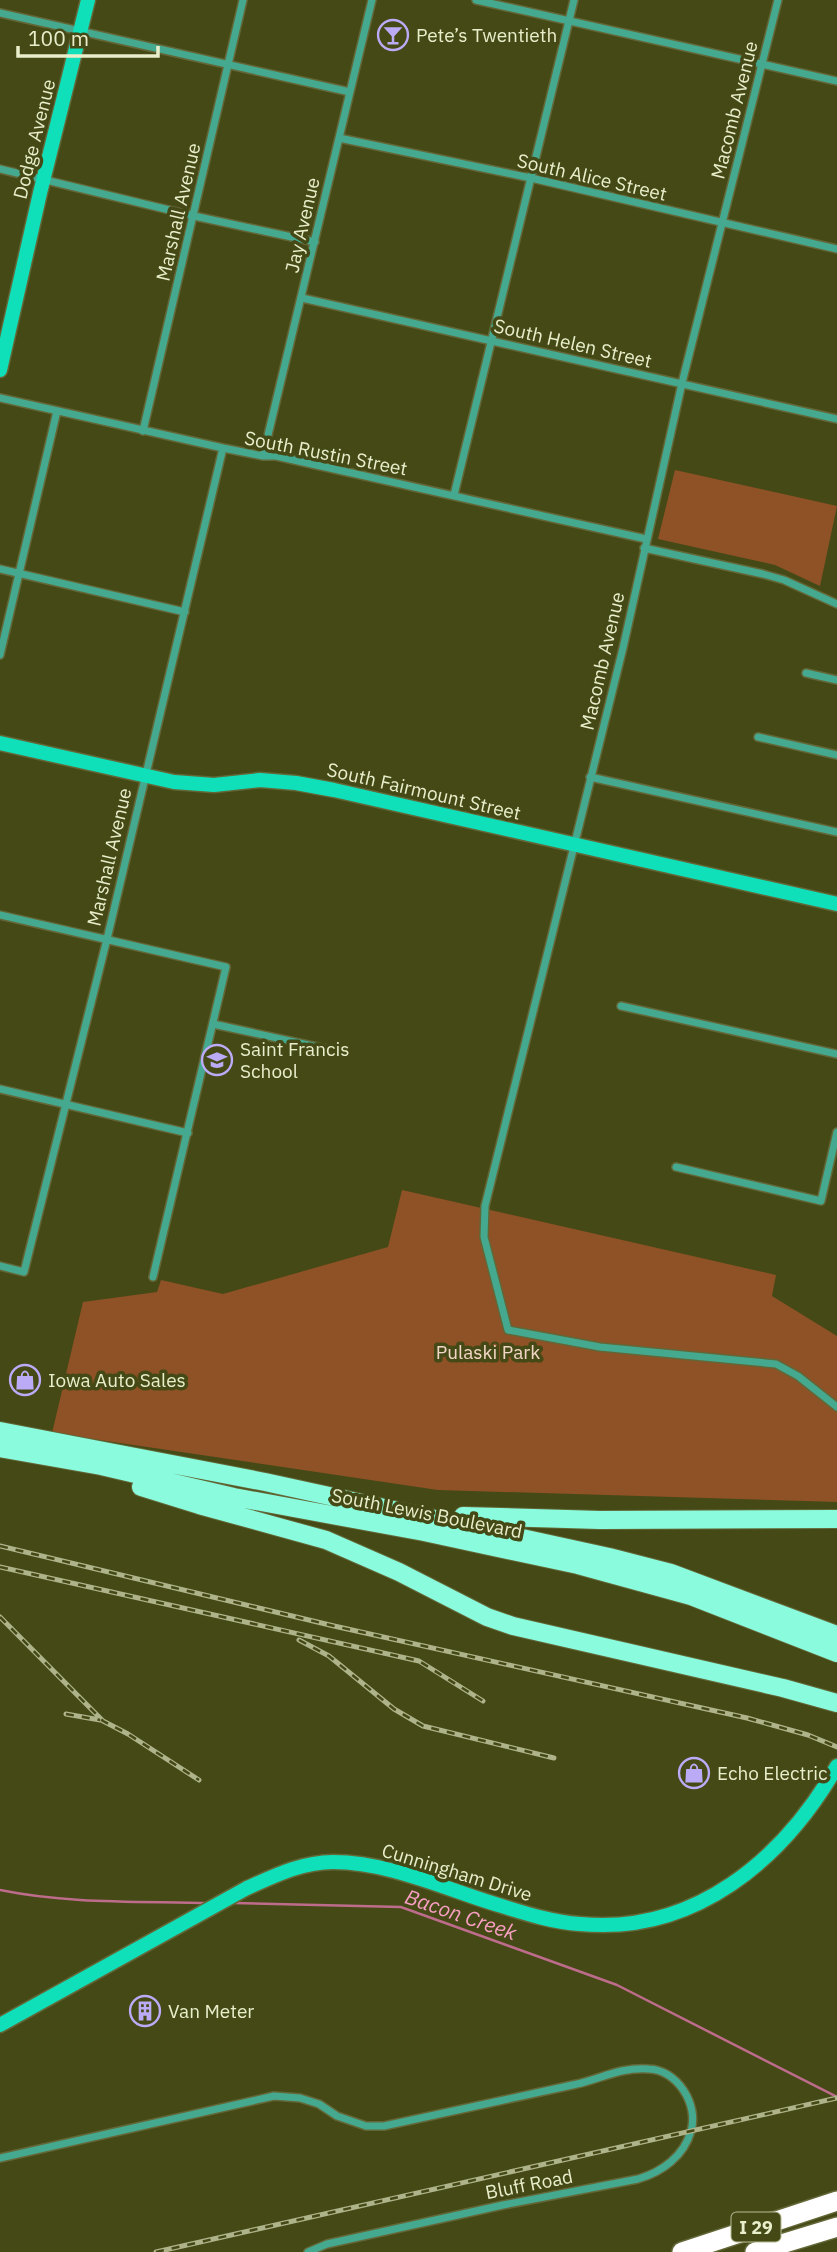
<svg xmlns="http://www.w3.org/2000/svg" width="837" height="2252" font-family="'IBM Plex Sans',sans-serif">
<style>
.green{fill:#8e5226}
.lines{fill:none;stroke-linecap:round;stroke-linejoin:round}
.stream{stroke:#be6c8b;stroke-width:2.5}
.street-casing{stroke:#636737;stroke-width:10}
.secondary-casing{stroke:#636737;stroke-width:17}
.primary-casing{stroke:#636737;stroke-width:20}
.highway-casing{stroke:#636737;stroke-width:22}
.street{stroke:#45a990;stroke-width:7}
.secondary{stroke:#10e0b9;stroke-width:14}
.primary{stroke:#8afcdd;stroke-width:18}
.highway{stroke:#fff;stroke-width:19}
.rail-casing{stroke:#aeb38a;stroke-width:5}
.rail{stroke:#454916;stroke-width:2.5;stroke-dasharray:8;stroke-linecap:butt}
.labels{text-anchor:middle;dominant-baseline:central;stroke-width:7;stroke-linejoin:round;paint-order:stroke}
.shield{fill:#454916;stroke:#b8bc95;stroke-width:2}
.shield-label{font-size:18px;font-weight:bold;fill:#e9eecb}
.poi-label{font-size:19px;fill:#e9eecb;stroke:#454916;text-anchor:start}
.street-label{font-size:19px;fill:#e9eecb;stroke:#454916}
.park-label{font-size:19px;fill:#f3d7c6;stroke:#454916}
.water-label{font-size:21px;font-style:italic;fill:#fa9fc4;stroke:#454916}
</style>
<rect width="100%" height="100%" fill="#454916"/>
<path class="green" d="M 675,470 L 837,506 L 820,586 L 775,565 L 658,539 Z
M 402,1190 L 776,1275 L 772,1296 L 837,1336 L 837,1502 L 438,1490 L 52,1433 L 83,1302 L 157,1292 L 161,1280 L 223,1294 L 388,1247 Z"/>
<g class="lines">
<path class="stream" d="M 0,1890 C 68,1904 140,1901 209,1903
M 234,1903 L 401,1907 L 617,1985 L 837,2097"/>
<g class="street-casing">
<path id="street" d="M 476,0 L 837,81
M 778,0 L 682,383 L 623,648 L 485,1206 L 484,1237 L 508,1330 L 600,1347 L 776,1364 L 798,1376 L 837,1407
M 0,13 L 350,92
M 339,138 L 531,178 L 837,249
M 0,169 L 194,216 L 315,242
M 302,298 L 837,419
M 0,398 L 223,448 L 263,456 L 276,456 L 646,539
M 143,431 L 243,0
M 263,456 L 372,0
M 454,495 L 574,0
M 644,548 L 763,574 L 784,580 L 837,604
M 0,569 L 185,612
M 0,655 L 57,411
M 806,673 L 837,680
M 758,737 L 837,755
M 590,777 L 837,832
M 0,915 L 226,967 L 153,1277
M 621,1006 L 837,1054
M 213,1024 L 345,1053
M 0,1089 L 188,1133
M 676,1167 L 821,1201 L 837,1132
M 0,1266 L 24,1272 L 107,939 L 223,448
M 0,2158 L 274,2096 L 300,2098 L 319,2104 L 337,2116 L 366,2126 L 384,2126 C 449,2112 513,2098 577,2084 C 603,2078 620,2067 649,2069 C 677,2070 699,2104 691,2131 C 684,2156 662,2172 638,2179 L 503,2205 L 327,2244 L 308,2252"/>
</g>
<g class="secondary-casing">
<path id="secondary" d="M 0,370 L 40,193 L 88,0
M 0,743 L 174,782 L 214,785 L 260,780 L 296,783 L 334,790 L 837,904
M 0,2025 L 247,1888 C 274,1876 302,1862 333,1862 C 387,1862 441,1887 492,1903 C 521,1912 550,1922 580,1924 C 694,1935 783,1860 837,1766"/>
</g>
<g class="primary-casing">
<path id="primary" d="M 0,1431 L 265,1482 L 609,1557 L 671,1573 L 837,1635
M 0,1448 L 101,1466 L 234,1497 L 424,1532 L 578,1565 L 691,1596 L 837,1653
M 141,1487 L 199,1505 L 326,1540 L 399,1572 L 487,1617 L 513,1626 L 783,1688 L 837,1703
M 463,1516 L 600,1520 L 837,1519"/>
</g>
<g class="highway-casing">
<path id="highway" d="M 682,2252 L 837,2201
M 755,2252 L 837,2227"/>
</g>
<use href="#street" class="street"/>
<use href="#secondary" class="secondary"/>
<use href="#primary" class="primary"/>
<use href="#highway" class="highway"/>
<g class="rail-casing">
<path id="rail" d="M 0,1546 L 334,1626 L 747,1718 L 808,1735 L 837,1747
M 0,1567 L 419,1661 L 483,1701
M 0,1617 L 103,1721 L 128,1734 L 199,1780
M 299,1640 L 329,1656 L 394,1709 L 423,1726 L 554,1758
M 66,1714 L 100,1720
M 156,2252 L 837,2098"/>
</g>
<use href="#rail" class="rail"/>
</g>
<defs>
<g id="bar-ring" transform="scale(1.575)"><circle r="9.5" fill="#454916" stroke="#bbaaf6" stroke-width="1.5"/><path d="M-6-5H6L.8 .8V4.5H3.5V6h-7V4.5H-.8V.8Z" fill="#bbaaf6"/></g>
<g id="school-ring" transform="scale(1.575)"><circle r="9.5" fill="#454916" stroke="#bbaaf6" stroke-width="1.5"/><path d="M0-5L7-2L0 1L-7-2ZM-4 1L0 2.5L4 1V4Q0 6-4 4Z" fill="#bbaaf6"/></g>
<g id="shop-ring" transform="scale(1.575)"><circle r="9.5" fill="#454916" stroke="#bbaaf6" stroke-width="1.5"/><path d="M-5-2.5h2.3a2.7 3.5 0 0 1 5.4 0H5L5.5 6h-11ZM-1.5-2.5h3a1.5 2.3 0 0 0-3 0Z" fill="#bbaaf6"/></g>
<g id="building-ring" transform="scale(1.575)"><circle r="9.5" fill="#454916" stroke="#bbaaf6" stroke-width="1.5"/><path d="M-4-6H4V6H1V3H-1V6H-4ZM-2.5-4.3h1.7v1.8h-1.7ZM.8-4.3h1.7v1.8H.8ZM-2.5-1h1.7V.8h-1.7ZM.8-1h1.7V.8H.8Z" fill="#bbaaf6"/></g>
</defs>
<g fill-rule="evenodd">
<use href="#bar-ring" x="393" y="35"/>
<use href="#school-ring" x="217" y="1060"/>
<use href="#shop-ring" x="25" y="1380"/>
<use href="#shop-ring" x="694" y="1773"/>
<use href="#building-ring" x="145" y="2011"/>
</g>
<g class="labels">
<rect class="shield" x="731.5" y="2212.5" width="49" height="29" rx="5"/>
<g class="shield-label">
<text x="756" y="2227">I 29</text>
</g>
<g class="poi-label">
<text x="416" y="35">Pete’s Twentieth</text>
<text x="240" y="1049">Saint Francis<tspan x="240" dy="22">School</tspan></text>
<text x="48" y="1380">Iowa Auto Sales</text>
<text x="717" y="1773">Echo Electric</text>
<text x="168" y="2011">Van Meter</text>
</g>
<g class="street-label">
<text transform="translate(734 110) rotate(-76)">Macomb Avenue</text>
<text transform="translate(34 139) rotate(-76)">Dodge Avenue</text>
<text transform="translate(592 177) rotate(13)">South Alice Street</text>
<text transform="translate(178 212) rotate(-77)">Marshall Avenue</text>
<text transform="translate(302 225) rotate(-77)">Jay Avenue</text>
<text transform="translate(573 343) rotate(13)">South Helen Street</text>
<text transform="translate(326 453) rotate(11)">South Rustin Street</text>
<text transform="translate(602 661) rotate(-77)">Macomb Avenue</text>
<text transform="translate(424 791) rotate(13)">South Fairmount Street</text>
<text transform="translate(109 857) rotate(-77)">Marshall Avenue</text>
<text transform="translate(427 1513) rotate(11)">South Lewis Boulevard</text>
<text transform="translate(457 1872) rotate(17)">Cunningham Drive</text>
<text transform="translate(529 2184) rotate(-11)">Bluff Road</text>
</g>
<g class="park-label">
<text x="488" y="1352">Pulaski Park</text>
</g>
<g class="water-label">
<text transform="translate(461 1914) rotate(19)">Bacon Creek</text>
</g>
</g>
<path d="M18 46v10h140v-10" fill="none" stroke="#e9eecb" stroke-width="3.5"/>
<text x="28" y="46" font-size="21" fill="#e9eecb" stroke="#454916" stroke-width="5" paint-order="stroke">100 m</text>
</svg>
